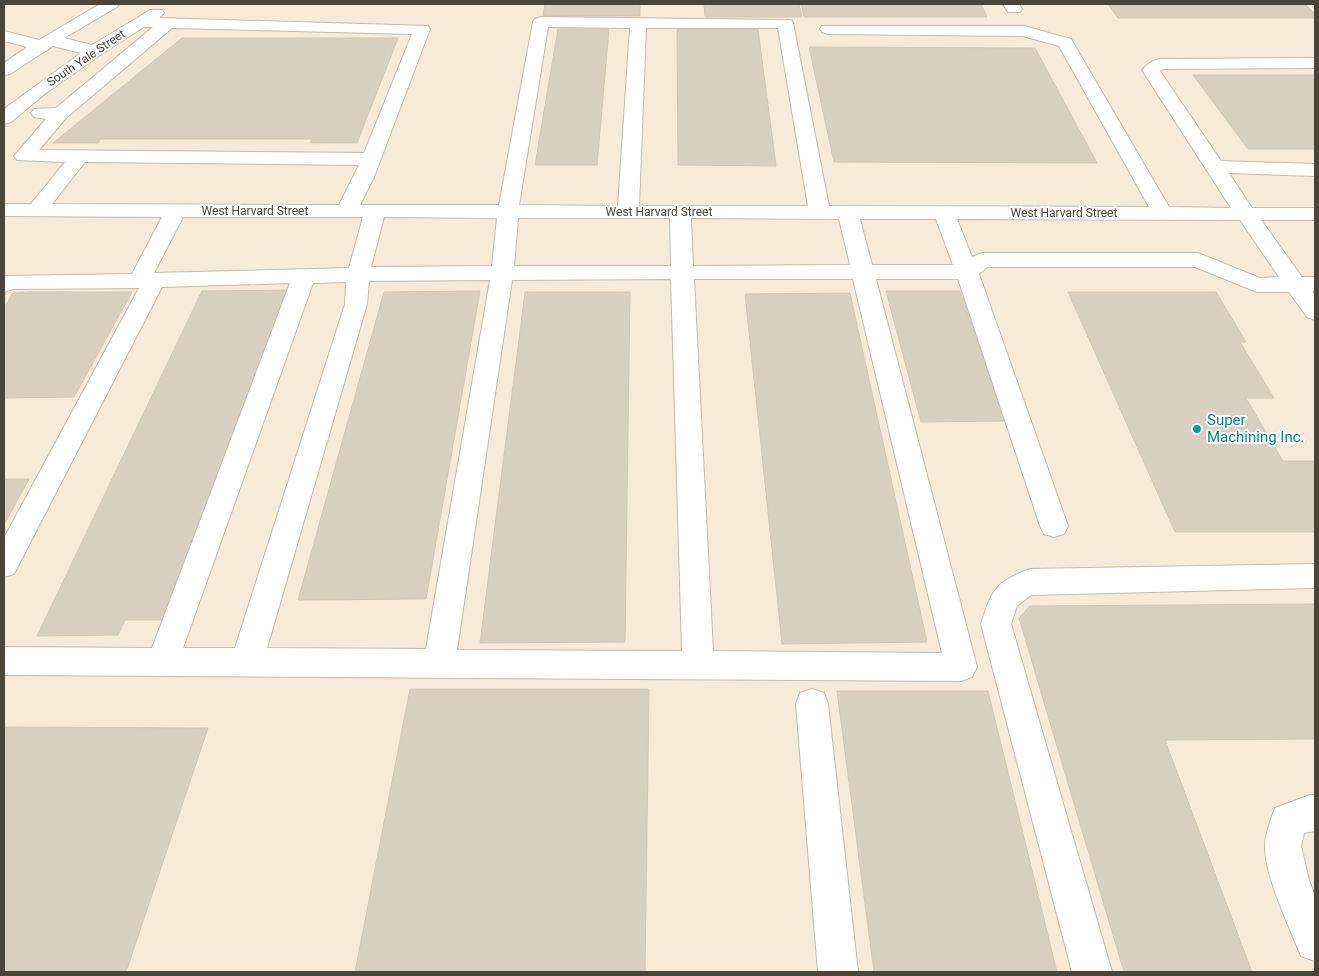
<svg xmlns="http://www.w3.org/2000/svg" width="1319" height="976" font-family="Roboto,sans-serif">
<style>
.commercial{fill:#f7ead8}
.building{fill:#d8cfc1;stroke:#d3c7b4}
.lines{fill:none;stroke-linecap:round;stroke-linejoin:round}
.minor-casing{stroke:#c2bbae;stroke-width:2}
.minor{fill:#fff;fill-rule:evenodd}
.culture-dot{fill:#0f9aa8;stroke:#fff;stroke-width:2}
.labels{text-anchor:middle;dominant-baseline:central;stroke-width:4;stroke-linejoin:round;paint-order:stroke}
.far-street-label{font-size:12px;fill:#4b4439;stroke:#fff}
.culture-label{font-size:15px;fill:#0d838f;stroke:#fff;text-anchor:start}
</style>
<rect width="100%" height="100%" fill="#f6f3ec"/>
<path class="commercial" d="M 4,4 L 1315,4 L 1315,972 L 4,972 Z"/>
<path class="building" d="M 545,4 L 640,4 L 640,16 L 543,16 Z
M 704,4 L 799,4 L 802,17 L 705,17 Z
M 801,4 L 981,4 L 987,17 L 804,17 Z
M 1108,4 L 1305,4 L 1315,14 L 1315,18 L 1118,18 Z
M 558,29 L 609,29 L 597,165 L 535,165 Z
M 677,29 L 758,29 L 776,166 L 678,165 Z
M 182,38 L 398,38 L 357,143 L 310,143 L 312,139 L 101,139 L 98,143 L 53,143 Z
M 809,47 L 1035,48 L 1097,163 L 834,162 Z
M 1193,75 L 1315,75 L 1315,149 L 1248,149 Z
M 292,290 L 165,620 L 125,620 L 118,635 L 37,636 L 202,291 Z
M 480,291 L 426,599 L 298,600 L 384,292 Z
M 886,291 L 960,291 L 1005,421 L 921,422 Z
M 31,292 L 132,292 L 74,397 L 4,398 L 4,308 L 13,293 Z
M 525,292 L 630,292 L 625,642 L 480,643 Z
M 1068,292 L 1216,292 L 1246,342 L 1240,342 L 1274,398 L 1246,398 L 1283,461 L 1315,461 L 1315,532 L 1175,532 Z
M 850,293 L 927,642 L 782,644 L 745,294 Z
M 4,479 L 29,479 L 4,525 Z
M 1315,604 L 1315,739 L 1165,740 L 1252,972 L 1124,972 L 1019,618 L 1030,606 Z
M 410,689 L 649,689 L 645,972 L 355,972 Z
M 837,691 L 988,691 L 1057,972 L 874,972 Z
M 4,727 L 208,728 L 126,972 L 4,972 Z"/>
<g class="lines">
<g class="minor-casing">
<path id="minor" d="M 100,4 L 119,4 L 117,7 L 64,38 L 92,45 L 150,10 L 162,10 L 164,13 L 159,18 L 428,26 L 430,29 L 374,177 L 360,205 L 499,205 L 533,22 L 535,19 L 541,17 L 791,20 L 793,23 L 829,206 L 1149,207 L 1059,46 L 1023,36 L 828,34 L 822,32 L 820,29 L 822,26 L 1024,26 L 1071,39 L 1169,207 L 1231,208 L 1142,70 C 1147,64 1152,61 1159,59 L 1315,58 L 1315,68 L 1163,69 L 1160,71 L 1221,161 L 1315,164 L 1315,176 L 1229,173 L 1252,208 L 1315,208 L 1315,220 L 1261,220 L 1302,277 L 1315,277 L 1315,291 L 1312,291 L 1315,296 L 1315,320 L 1307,317 L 1289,292 L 1257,292 L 1195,267 L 987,267 L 979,274 L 1068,526 L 1064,534 L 1054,537 L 1044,534 L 1040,526 L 958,279 L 876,279 L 977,667 L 972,677 L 961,681 L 4,675 L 4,647 L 152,648 L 290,283 L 162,287 L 14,574 L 4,577 L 4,538 L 139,288 L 13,289 L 4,292 L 4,276 L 132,274 L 162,217 L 4,216 L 4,204 L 31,204 L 65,162 L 17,160 L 14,156 L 46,119 L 34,117 L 31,113 L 34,109 L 56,108 L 153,27 L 144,27 L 103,53 L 46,93 L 11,122 L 4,124 L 4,109 L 81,53 L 53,46 L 10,74 L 4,75 L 4,63 L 27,47 L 4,41 L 4,31 L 39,40 ZM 548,27 L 630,28 L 618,206 L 519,205 ZM 172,28 L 412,34 L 364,153 L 39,150 L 66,118 ZM 646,28 L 778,28 L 808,206 L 639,206 ZM 85,162 L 359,165 L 339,205 L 52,204 ZM 183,217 L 363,217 L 349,268 L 154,273 ZM 384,217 L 497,218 L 492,266 L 371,267 ZM 518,218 L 670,218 L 671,266 L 514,266 ZM 691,218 L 839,219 L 850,265 L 693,266 ZM 860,219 L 936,219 L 953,265 L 872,265 ZM 957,219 L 1240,220 L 1279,277 L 1260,278 L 1198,253 L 982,253 L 972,257 ZM 671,279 L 682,651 L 457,650 L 512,280 ZM 694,279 L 853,279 L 942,653 L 713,651 ZM 490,280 L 426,649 L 267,648 L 367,304 L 369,281 ZM 346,282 L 345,304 L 235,648 L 183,648 L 313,283 Z
M 1003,4 L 1019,4 L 1022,9 L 1020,12 L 1008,12 Z
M 1315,564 L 1315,588 L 1031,595 L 1017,606 L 1011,624 L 1112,972 L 1072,972 L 981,624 C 991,591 996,581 1030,569 Z
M 812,689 L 824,693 L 828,704 L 858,972 L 818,972 L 796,704 L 800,693 Z
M 1310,795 L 1315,795 L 1315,831 L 1304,833 L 1301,846 L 1309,880 L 1315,896 L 1315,961 L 1301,956 C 1290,929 1264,874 1265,846 C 1265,833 1271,820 1275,808 Z"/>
</g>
<use href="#minor" class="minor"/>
</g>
<circle class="culture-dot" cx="1197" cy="429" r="5"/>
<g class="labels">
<g class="far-street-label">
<text transform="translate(86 58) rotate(-34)">South Yale Street</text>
<text x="255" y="211">West Harvard Street</text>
<text x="659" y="212">West Harvard Street</text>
<text x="1064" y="213">West Harvard Street</text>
</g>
<g class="culture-label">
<text x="1207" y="420">Super<tspan x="1207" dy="17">Machining Inc.</tspan></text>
</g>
</g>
<rect width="1319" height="976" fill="none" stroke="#4b4439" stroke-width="10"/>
</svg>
